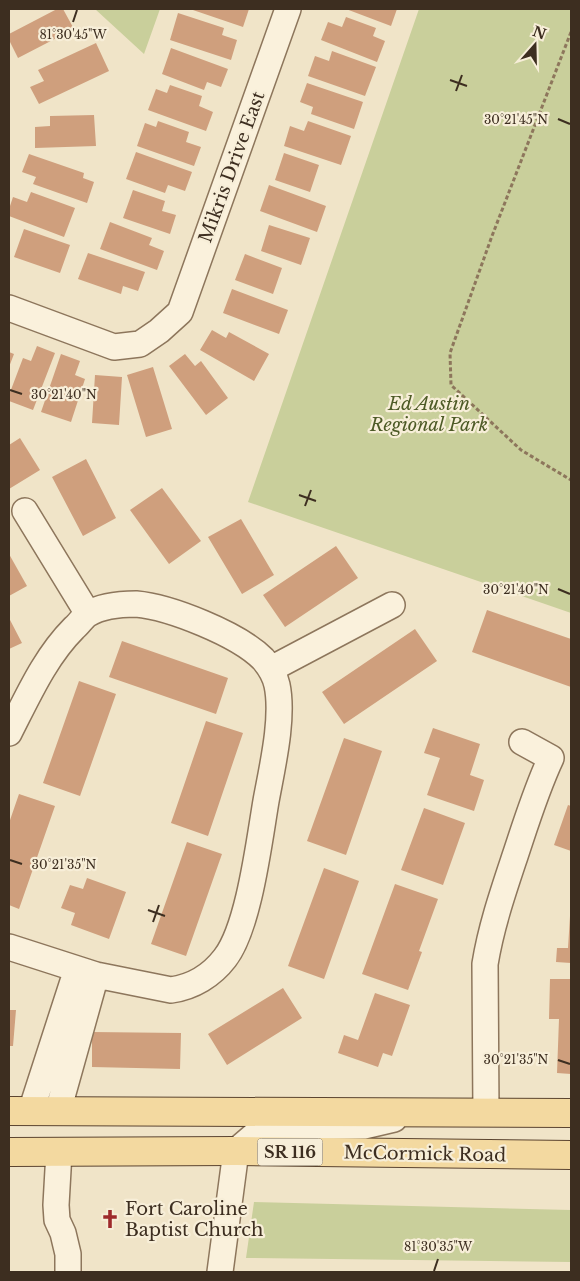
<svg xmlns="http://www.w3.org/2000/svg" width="580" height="1281" font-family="'Libre Baskerville',serif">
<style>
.green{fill:#c9cf9b}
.building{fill:#cf9f7d}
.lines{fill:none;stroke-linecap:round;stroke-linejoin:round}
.minor-casing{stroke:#8d765c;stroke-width:28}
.major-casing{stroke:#5b4430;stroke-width:30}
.path{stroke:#8d765c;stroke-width:3;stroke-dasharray:4 2.5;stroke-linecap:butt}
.minor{stroke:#faf1dc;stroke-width:25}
.major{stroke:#f3d9a0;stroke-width:28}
.ticks{fill:none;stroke:#3d2e20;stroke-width:2}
.labels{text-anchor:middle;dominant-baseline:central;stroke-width:4.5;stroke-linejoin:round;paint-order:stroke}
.shield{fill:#f7eed8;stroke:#756857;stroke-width:1}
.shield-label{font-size:16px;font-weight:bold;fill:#3d2e20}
.street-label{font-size:18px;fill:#3d2e20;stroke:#f7eed8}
.park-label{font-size:18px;font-style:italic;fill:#4d5a26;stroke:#f7eed8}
.poi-label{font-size:18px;fill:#3d2e20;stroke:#f7eed8;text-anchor:start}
.ticks-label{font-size:12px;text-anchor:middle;fill:#3d2e20;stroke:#f7eed8;stroke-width:4.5;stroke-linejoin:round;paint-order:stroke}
</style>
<rect width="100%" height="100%" fill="#f0e4c8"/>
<path class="green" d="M 95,9 L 160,9 L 144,54 Z
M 419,9 L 571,9 L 571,613 L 248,502 Z
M 254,1202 L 571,1210 L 571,1262 L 246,1258 Z"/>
<path class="building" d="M 57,9 L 63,9 L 74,29 L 18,58 L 9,40 L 9,34 Z
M 190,9 L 249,9 L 243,27 Z
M 346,9 L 397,9 L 391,26 Z
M 178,13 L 224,28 L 222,35 L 237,40 L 231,60 L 170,40 Z
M 346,17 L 376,28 L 373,36 L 385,41 L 377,62 L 321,40 L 328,22 L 342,27 Z
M 96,43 L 109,71 L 39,104 L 30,87 L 44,81 L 38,70 Z
M 171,48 L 228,69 L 221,87 L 207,82 L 204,90 L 162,74 Z
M 332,51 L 376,67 L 365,96 L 308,76 L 315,56 L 329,61 Z
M 307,83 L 363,102 L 354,129 L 311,114 L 313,107 L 300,102 Z
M 170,85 L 202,96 L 199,106 L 213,112 L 206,131 L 148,110 L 156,89 L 167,93 Z
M 94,115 L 96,146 L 35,148 L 35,127 L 50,126 L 50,116 Z
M 158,121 L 189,132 L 186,142 L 201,147 L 194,166 L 137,146 L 145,123 L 156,127 Z
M 308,121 L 351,136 L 341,165 L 284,146 L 290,126 L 304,131 Z
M 136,152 L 192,172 L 185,191 L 168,185 L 165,193 L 126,179 Z
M 284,153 L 319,165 L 310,192 L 275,180 Z
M 29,154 L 84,173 L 83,178 L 94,182 L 87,203 L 33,184 L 36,177 L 22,172 Z
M 269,185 L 326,206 L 317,232 L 260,211 Z
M 133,190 L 165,201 L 162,211 L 176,215 L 170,234 L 123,218 Z
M 31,192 L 75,208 L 64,237 L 9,216 L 9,209 L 13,197 L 27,202 Z
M 110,222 L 152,238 L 149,245 L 164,251 L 157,270 L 100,249 Z
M 269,225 L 310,238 L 301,265 L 261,251 Z
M 24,229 L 70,245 L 60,273 L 14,257 Z
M 88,253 L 145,272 L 138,291 L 123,286 L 121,294 L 78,279 Z
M 245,254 L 282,268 L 273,294 L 235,280 Z
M 232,289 L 288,310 L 279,334 L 223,313 Z
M 212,330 L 226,338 L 229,332 L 269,354 L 254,381 L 200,350 Z
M 37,346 L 55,353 L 33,410 L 9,401 L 9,395 L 23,358 L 31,361 Z
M 9,352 L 14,354 L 9,367 Z
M 61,354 L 80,361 L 75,375 L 85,379 L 71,422 L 41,412 Z
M 185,354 L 195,366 L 201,361 L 228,398 L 206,415 L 169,366 Z
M 153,367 L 172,429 L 146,437 L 127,375 Z
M 95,375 L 122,377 L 119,425 L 92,423 Z
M 20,438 L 40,470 L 9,489 L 9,445 Z
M 86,459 L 116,518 L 83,536 L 52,477 Z
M 162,488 L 201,541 L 169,564 L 130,510 Z
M 241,519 L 274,575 L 242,594 L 208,537 Z
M 336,546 L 358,578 L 285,627 L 263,595 Z
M 9,554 L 27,586 L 9,596 Z
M 487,610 L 571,639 L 571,687 L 472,652 Z
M 9,618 L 22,643 L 9,649 Z
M 415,629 L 437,661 L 344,724 L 322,692 Z
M 122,641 L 228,678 L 216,714 L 109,677 Z
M 79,681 L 116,694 L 80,796 L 43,783 Z
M 206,721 L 243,733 L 208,836 L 171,823 Z
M 433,728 L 480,744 L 470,775 L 484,780 L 474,811 L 427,795 L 440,758 L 424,753 Z
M 344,738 L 382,751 L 346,855 L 307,841 Z
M 19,794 L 55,806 L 19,909 L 9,905 L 9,823 Z
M 568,805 L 571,806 L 571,851 L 554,845 Z
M 424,808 L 465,823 L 443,885 L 401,870 Z
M 187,842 L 222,854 L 186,956 L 151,944 Z
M 324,868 L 359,881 L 324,979 L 288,966 Z
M 87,878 L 126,892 L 109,939 L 71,925 L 75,913 L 61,908 L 70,885 L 83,889 Z
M 395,884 L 438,899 L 419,951 L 422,952 L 408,990 L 362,974 Z
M 570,916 L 571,916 L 571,963 L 556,962 L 557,948 L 568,948 Z
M 550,979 L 571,979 L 571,1074 L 557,1073 L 559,1019 L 549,1019 Z
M 283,988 L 302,1018 L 227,1065 L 208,1034 Z
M 375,993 L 410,1005 L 392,1056 L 383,1053 L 378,1067 L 338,1053 L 344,1035 L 358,1040 Z
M 9,1010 L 16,1010 L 13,1046 L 9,1046 Z
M 92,1032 L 181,1033 L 180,1069 L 92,1067 Z"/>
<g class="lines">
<g class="minor-casing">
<path id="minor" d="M 9,308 L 114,347 L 140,344 L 159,331 L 180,312 L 288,9
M 25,511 L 88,614
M 271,669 L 392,605
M 9,733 C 28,696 45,657 74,628 C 79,624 83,617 88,614 C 101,606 121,604 136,604 C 170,607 238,634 263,659 C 269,666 275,676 277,685 C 284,718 272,768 266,801 C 259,842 249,927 225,958 C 212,975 193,987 171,990 L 96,975 L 9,947
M 522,742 L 551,758
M 31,1111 L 77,969
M 58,1111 L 96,975
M 486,1113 L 485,964 C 491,927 503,892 515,856 C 526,823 536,790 551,758
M 59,1152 L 56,1205 L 57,1220 L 63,1233 L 68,1254 L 68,1272
M 220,1272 L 236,1151 L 264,1127 L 364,1126 L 394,1119"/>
</g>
<g class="major-casing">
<path id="major" d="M 9,1111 L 571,1113
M 9,1152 L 236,1151 L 571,1155"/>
</g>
<path class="path" d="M 571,32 L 492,236 L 450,353 L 451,385 L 521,450 L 571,480"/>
<use href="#minor" class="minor"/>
<use href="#major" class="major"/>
</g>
<path class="ticks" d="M 73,22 L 77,10M 450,80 L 467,86M 456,91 L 462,75M 558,119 L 570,124M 10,390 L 22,394M 299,495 L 316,501M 305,506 L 311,490M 558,589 L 570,594M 10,860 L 22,864M 148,910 L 165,916M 153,922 L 159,905M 558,1060 L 570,1064M 434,1271 L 438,1259"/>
<defs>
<g id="church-bare" transform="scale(1.5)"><path d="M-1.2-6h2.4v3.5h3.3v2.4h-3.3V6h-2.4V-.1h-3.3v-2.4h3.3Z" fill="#9e2a2b" stroke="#f7eed8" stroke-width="2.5" paint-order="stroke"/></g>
</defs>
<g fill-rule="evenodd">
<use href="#church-bare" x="110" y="1219"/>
</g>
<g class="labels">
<rect class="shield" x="257.5" y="1138.5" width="65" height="27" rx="4"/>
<g class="shield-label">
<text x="290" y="1152">SR 116</text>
</g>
<g class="street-label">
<text transform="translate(232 167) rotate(-70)">Mikris Drive East</text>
<text transform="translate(425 1154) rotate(1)">McCormick Road</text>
</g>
<g class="park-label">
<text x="429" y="404">Ed Austin<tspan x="429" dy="21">Regional Park</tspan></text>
</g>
<g class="poi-label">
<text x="125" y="1209">Fort Caroline<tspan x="125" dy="21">Baptist Church</tspan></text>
</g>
</g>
<g class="ticks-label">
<text x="73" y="39">81°30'45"W</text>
<text x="516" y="124">30°21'45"N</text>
<text x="64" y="399">30°21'40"N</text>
<text x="516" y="594">30°21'40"N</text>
<text x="64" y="869">30°21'35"N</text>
<text x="516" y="1064">30°21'35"N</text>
<text x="438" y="1251">81°30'35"W</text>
</g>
<rect width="580" height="1281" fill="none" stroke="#3d2e20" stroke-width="20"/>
<g transform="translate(535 45) rotate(20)" stroke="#f7eed8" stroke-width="4" paint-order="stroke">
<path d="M0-4L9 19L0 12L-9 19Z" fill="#3d2e20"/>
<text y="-8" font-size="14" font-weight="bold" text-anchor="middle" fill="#3d2e20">N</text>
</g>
</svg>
